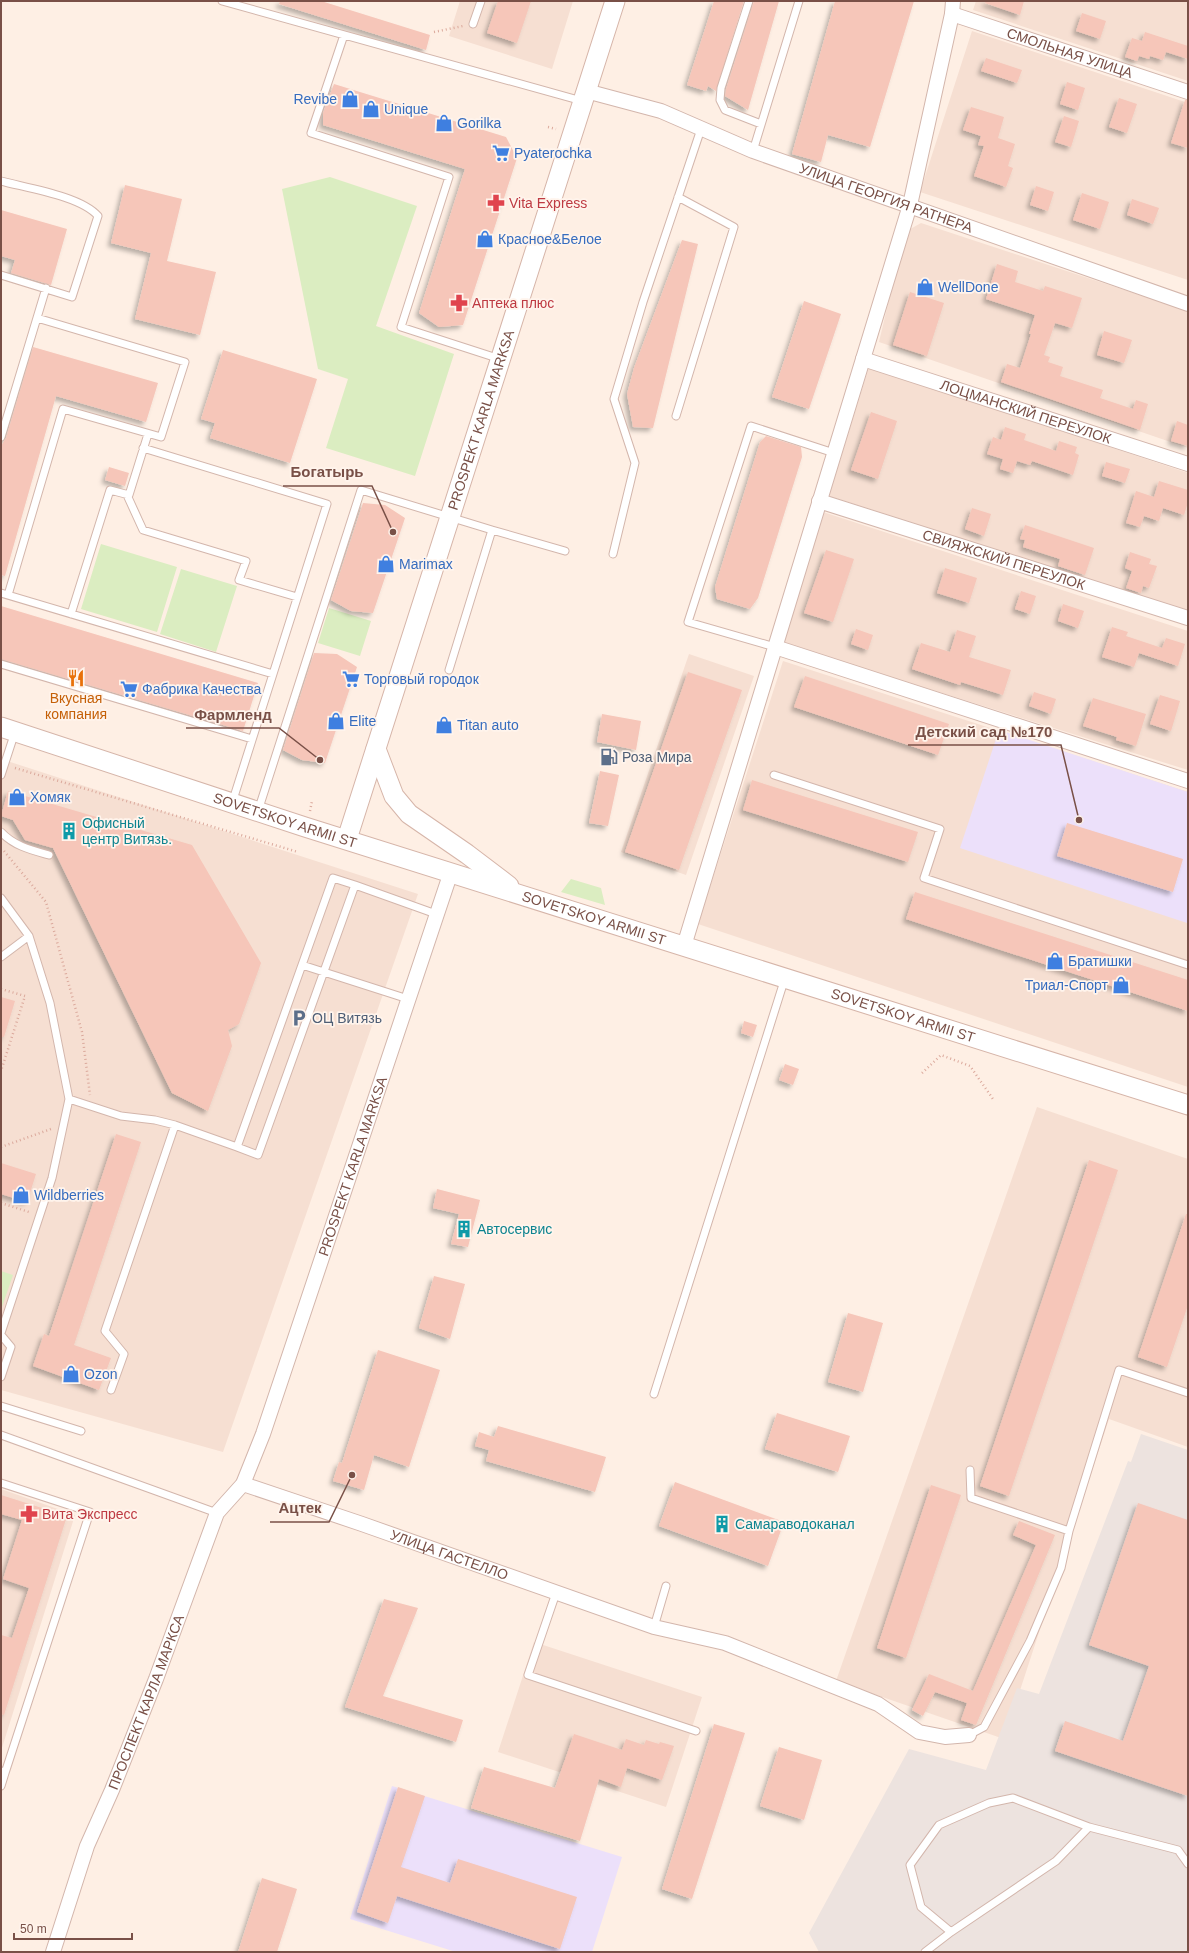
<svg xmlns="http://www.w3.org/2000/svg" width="1189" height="1953" font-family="Arial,sans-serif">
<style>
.residential{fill:#f6dfd2}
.industrial{fill:#ede3df}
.education{fill:#ece0fa}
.green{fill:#dbedc1}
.building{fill:#f6c6b9;filter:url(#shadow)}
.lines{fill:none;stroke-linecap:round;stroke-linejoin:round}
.lane-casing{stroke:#d3b6ac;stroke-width:9}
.street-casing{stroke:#d3b6ac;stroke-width:16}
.secondary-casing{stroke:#d6b5a9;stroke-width:21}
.path{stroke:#dba99c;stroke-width:2.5;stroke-dasharray:1 3;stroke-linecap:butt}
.lane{stroke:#fff;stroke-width:7}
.street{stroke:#fff;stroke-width:14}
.secondary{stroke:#fff;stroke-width:19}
.labels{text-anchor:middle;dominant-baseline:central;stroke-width:3.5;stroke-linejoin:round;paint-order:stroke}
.street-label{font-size:14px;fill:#795047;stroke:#fff4ec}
.shop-label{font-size:14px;fill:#366cbe;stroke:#fff4ec;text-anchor:start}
.health-label{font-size:14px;fill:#be3a42;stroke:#fff4ec;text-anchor:start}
.food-label{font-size:14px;fill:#c56008;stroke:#fff4ec}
.service-label{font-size:14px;fill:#4e5e75;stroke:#fff4ec;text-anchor:start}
.culture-label{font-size:14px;fill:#0d838f;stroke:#fff4ec;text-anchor:start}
.leader{fill:none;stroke:#795047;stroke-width:1.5}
.callout-dot{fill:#795047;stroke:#fff4ec;stroke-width:1.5}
.callout-label{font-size:15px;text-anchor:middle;font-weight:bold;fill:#795047;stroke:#fff4ec;stroke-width:3.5;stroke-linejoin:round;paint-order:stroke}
</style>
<defs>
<filter id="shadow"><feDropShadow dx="-3.5" dy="3.5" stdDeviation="2" flood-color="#0004"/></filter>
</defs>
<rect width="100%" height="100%" fill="#feefe4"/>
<path class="residential" d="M 460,1 L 573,1 L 552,69 L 449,36 Z
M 976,1 L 1188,1 L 1188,81 L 973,10 Z
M 972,31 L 1188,103 L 1188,280 L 920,192 Z
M 921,223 L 1188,311 L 1188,448 L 879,342 L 905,232 Z
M 869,367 L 1188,473 L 1188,611 L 829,496 Z
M 823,512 L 1188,631 L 1188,770 L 782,643 Z
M 689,654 L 754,676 L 686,875 L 621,852 Z
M 783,661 L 1188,792 L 1188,1087 L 698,924 Z
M 1,759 L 418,894 L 223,1452 L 1,1390 Z
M 1037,1107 L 1188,1159 L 1188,1447 L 1109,1419 L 1004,1739 L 836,1681 Z
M 1,1489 L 75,1515 L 1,1751 Z
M 534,1642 L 702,1697 L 666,1807 L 498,1752 Z"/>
<path class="industrial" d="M 1141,1434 L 1188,1450 L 1188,1952 L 819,1952 L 809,1933 L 909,1749 L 986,1770 L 1017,1688 L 1039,1694 L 1128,1461 L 1131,1462 Z"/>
<path class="education" d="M 999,730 L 1188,792 L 1187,923 L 960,848 Z
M 392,1786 L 622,1857 L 592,1952 L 456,1952 L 350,1919 Z"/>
<path class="green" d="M 330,177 L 417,206 L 376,326 L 454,354 L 415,476 L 326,448 L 348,379 L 318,369 L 282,189 Z
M 101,544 L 177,567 L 157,632 L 81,609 Z
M 181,569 L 237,586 L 216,652 L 160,634 Z
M 329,608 L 371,621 L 360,656 L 318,643 Z
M 571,879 L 601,888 L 605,905 L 561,892 Z
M 1,1271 L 13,1275 L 1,1310 Z"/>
<path class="building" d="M 280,1 L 321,1 L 430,35 L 426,50 L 279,4 Z
M 498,1 L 531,1 L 517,43 L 487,33 Z
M 714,1 L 744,1 L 716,91 L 708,86 L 706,91 L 687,85 Z
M 754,1 L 779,1 L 748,110 L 725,96 L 726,89 Z
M 835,1 L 914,1 L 870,147 L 828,135 L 821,162 L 792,154 Z
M 986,1 L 1024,1 L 1020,15 L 985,3 Z
M 1082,13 L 1106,21 L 1100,39 L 1076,31 Z
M 1145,32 L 1188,46 L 1188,59 L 1166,52 L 1163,60 L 1150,56 L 1149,59 L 1139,56 L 1137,61 L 1125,57 L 1132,38 L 1142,41 Z
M 986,58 L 1022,70 L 1017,83 L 981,71 Z
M 1067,82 L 1085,88 L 1078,110 L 1060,104 Z
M 334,84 L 506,137 L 517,158 L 463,325 L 439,327 L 419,313 L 465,169 L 323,125 L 323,113 Z
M 1119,98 L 1137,104 L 1127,133 L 1109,127 Z
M 1185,100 L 1188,100 L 1188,148 L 1171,143 Z
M 971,107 L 1004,117 L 998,138 L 1015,144 L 1008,166 L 1013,168 L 1006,187 L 974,176 L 984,146 L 978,145 L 981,136 L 963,130 Z
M 1064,116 L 1079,121 L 1071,147 L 1055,142 Z
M 125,185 L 182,199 L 167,261 L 216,272 L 200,335 L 135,319 L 151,253 L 111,243 Z
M 1036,186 L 1054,192 L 1048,211 L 1030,205 Z
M 1082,193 L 1109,202 L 1100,229 L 1073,220 Z
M 1132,199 L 1159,208 L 1153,224 L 1127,215 Z
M 1,210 L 67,229 L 51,285 L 11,273 L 15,260 L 1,256 Z
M 682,240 L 698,244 L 653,428 L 633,427 L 627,394 L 634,368 Z
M 997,264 L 1018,271 L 1015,282 L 1043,291 L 1045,286 L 1082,298 L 1072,328 L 1055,323 L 1044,355 L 1050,357 L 1048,362 L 1063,367 L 1060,376 L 1103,390 L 1100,398 L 1133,409 L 1136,400 L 1148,404 L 1140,430 L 1001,382 L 1007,364 L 1020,368 L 1031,334 L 1029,334 L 1035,315 L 986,299 Z
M 910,292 L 944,303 L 927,356 L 893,345 Z
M 804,301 L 841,314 L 809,409 L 772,397 Z
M 1104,331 L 1132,340 L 1124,363 L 1097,355 Z
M 33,347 L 158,383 L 146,422 L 56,396 L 5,576 L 1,575 L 1,446 L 6,438 Z
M 223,350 L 317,379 L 290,463 L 210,438 L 215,423 L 201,419 Z
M 871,412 L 897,421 L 878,479 L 851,470 Z
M 1177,421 L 1188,425 L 1188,446 L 1171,441 Z
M 1005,427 L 1026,434 L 1024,440 L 1056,451 L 1059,441 L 1077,447 L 1075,453 L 1079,455 L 1073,475 L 1032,461 L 1030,465 L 1017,461 L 1013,473 L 1000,469 L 1003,459 L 987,454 L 993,437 L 1001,440 Z
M 766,436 L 801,447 L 802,457 L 758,598 L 750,609 L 717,599 L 715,587 L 760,442 Z
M 1106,462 L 1130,469 L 1125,483 L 1102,476 Z
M 109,467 L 129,473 L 125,486 L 105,480 Z
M 1159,481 L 1188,490 L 1188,502 L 1184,515 L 1163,508 L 1159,521 L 1144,516 L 1140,527 L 1126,523 L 1136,491 L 1154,497 Z
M 363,503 L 385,505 L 405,518 L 373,613 L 351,611 L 331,600 Z
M 972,508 L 991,514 L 984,536 L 965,529 Z
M 1025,525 L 1094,548 L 1085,575 L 1058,566 L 1060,559 L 1023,547 L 1025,540 L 1020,539 Z
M 826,550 L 854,559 L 833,622 L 804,613 Z
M 1130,552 L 1151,559 L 1149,564 L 1157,566 L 1149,588 L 1143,586 L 1141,593 L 1126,588 L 1132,571 L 1125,568 Z
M 945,568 L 977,578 L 969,603 L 937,593 Z
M 1021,591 L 1036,596 L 1030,614 L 1015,609 Z
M 1063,604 L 1084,611 L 1078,628 L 1058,621 Z
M 1,606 L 258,683 L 243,731 L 1,659 Z
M 1112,627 L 1128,632 L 1126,636 L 1162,648 L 1166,638 L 1185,644 L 1178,666 L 1139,653 L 1134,667 L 1102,657 Z
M 856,629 L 873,635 L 868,650 L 851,644 Z
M 957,630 L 976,636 L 969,657 L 1011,670 L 1003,695 L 961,682 L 960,685 L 912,669 L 921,643 L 950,652 Z
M 314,653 L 337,654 L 357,667 L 325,763 L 302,760 L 283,750 Z
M 688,672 L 742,690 L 679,870 L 625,852 Z
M 805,676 L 949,724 L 938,755 L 794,707 Z
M 1034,692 L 1056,699 L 1051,714 L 1029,706 Z
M 1160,695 L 1180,701 L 1171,731 L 1150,724 Z
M 1093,698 L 1146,714 L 1136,746 L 1116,740 L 1117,737 L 1083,726 Z
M 602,714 L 641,721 L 636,750 L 597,742 Z
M 600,771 L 619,775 L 608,826 L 589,823 Z
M 752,780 L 918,832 L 908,862 L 743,810 Z
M 8,791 L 192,845 L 261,963 L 239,1024 L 228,1030 L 232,1046 L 208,1111 L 172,1093 L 53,848 L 25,840 L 13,820 L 1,816 Z
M 1067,823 L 1183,859 L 1173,892 L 1057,856 Z
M 915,892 L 1188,980 L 1188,1011 L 906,919 Z
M 1,997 L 15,1001 L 4,1037 L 1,1037 Z
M 744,1021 L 757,1025 L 753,1037 L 741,1033 Z
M 785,1064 L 799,1069 L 793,1085 L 779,1080 Z
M 116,1134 L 141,1142 L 74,1345 L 111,1358 L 99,1390 L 33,1366 L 44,1334 L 49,1336 Z
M 1089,1160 L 1118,1170 L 1009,1496 L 980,1486 Z
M 1,1163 L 36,1174 L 27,1202 L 1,1194 Z
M 437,1189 L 480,1200 L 468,1247 L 451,1244 L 459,1214 L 433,1208 Z
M 1186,1214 L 1188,1214 L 1188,1305 L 1167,1367 L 1138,1357 Z
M 434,1276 L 465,1284 L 450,1339 L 419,1328 Z
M 848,1313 L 883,1323 L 863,1392 L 828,1382 Z
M 378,1350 L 440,1370 L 409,1467 L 374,1455 L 364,1490 L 333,1481 L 339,1462 L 342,1463 Z
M 777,1413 L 850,1436 L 838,1472 L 765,1449 Z
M 498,1426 L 606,1457 L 595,1492 L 486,1461 L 489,1450 L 475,1446 L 479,1432 L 494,1437 Z
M 675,1482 L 784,1522 L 768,1566 L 659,1526 Z
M 931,1485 L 961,1495 L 906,1658 L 877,1648 Z
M 1,1495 L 67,1516 L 4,1715 L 1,1714 L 1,1635 L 12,1638 L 29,1588 L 3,1579 L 22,1520 L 1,1514 Z
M 1138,1503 L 1188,1520 L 1188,1796 L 1055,1751 L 1065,1721 L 1123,1741 L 1149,1666 L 1089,1645 Z
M 1019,1521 L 1055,1535 L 976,1725 L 961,1720 L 967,1703 L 935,1692 L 923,1716 L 912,1710 L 929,1674 L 973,1691 L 1036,1545 L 1013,1535 Z
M 384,1599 L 418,1608 L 383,1696 L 463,1720 L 456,1742 L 345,1707 Z
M 714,1724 L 745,1733 L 692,1899 L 662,1889 Z
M 574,1734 L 622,1750 L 626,1739 L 644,1745 L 646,1740 L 659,1744 L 660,1742 L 674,1746 L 662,1780 L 627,1768 L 621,1787 L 599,1779 L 580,1841 L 471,1808 L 484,1767 L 555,1788 Z
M 779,1747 L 822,1760 L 804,1820 L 760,1806 Z
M 398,1787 L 425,1796 L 401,1867 L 450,1883 L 458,1859 L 577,1897 L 560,1949 L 397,1896 L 388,1923 L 357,1912 Z
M 262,1878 L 297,1889 L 277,1952 L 238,1952 Z"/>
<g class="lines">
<g class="lane-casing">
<path id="lane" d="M 222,1 L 582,101
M 749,1 L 721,88 L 720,100 L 725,110 L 761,124
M 473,24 L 481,1
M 344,35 L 311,133 L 449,177 L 401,327 L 500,359
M 753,151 L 799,1
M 1,181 C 27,188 81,196 98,216 L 72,297 L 1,275
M 676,416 L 734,227 L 678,197
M 1,437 L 46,288
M 143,448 L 327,504 L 232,803
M 127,495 L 143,530 L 246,561 L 239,580 L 297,597
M 492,530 L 565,551
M 613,554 L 635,463 L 614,399 L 643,302 L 701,129
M 1,593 L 273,674
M 8,595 L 63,409 L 161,437 L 185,362 L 37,318
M 71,614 L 110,490 L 129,495 L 148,434
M 775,647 L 688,622 L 751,426 L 834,453
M 1,664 L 252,739
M 1,775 L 15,732
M 774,775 L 940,829 L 924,878 L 1188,965
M 258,811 L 361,490 L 492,530 L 449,670
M 1,832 C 14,846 31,850 49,855
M 355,885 L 436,914
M 1,898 L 29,936 L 50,1003 L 69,1099 L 52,1178 L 1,1333
M 1,957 L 29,936
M 302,965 L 408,999
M 69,1099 L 121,1116 L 155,1120 L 175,1125 L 237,1147 L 333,878 L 355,885 L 258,1155 L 237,1147
M 1,1335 L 11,1347 L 1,1377
M 111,1390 L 124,1354 L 105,1331 L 175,1125
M 654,1394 L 785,978
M 1,1406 L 81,1431
M 1,1435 L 217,1513
M 970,1470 L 971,1498 L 1069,1531 L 1119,1370 L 1188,1393
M 1,1483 L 90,1512 L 5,1773 L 1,1771
M 556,1593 L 528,1675 L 696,1731
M 654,1627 L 666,1586
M 969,1735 L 984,1727 L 1030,1641 L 1061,1568 L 1069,1531
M 1,1786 L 5,1773
M 951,1932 L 921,1907 L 910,1865 L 939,1825 L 989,1803 L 1013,1798 L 1089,1827
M 925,1952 L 951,1932 L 1056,1861 L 1089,1827 L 1178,1850 L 1188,1864"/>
</g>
<g class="street-casing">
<g id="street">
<path id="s1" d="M 952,14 L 1188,92"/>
<path id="s2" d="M 586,91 L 661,111 L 753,151 L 1188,304"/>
<path id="s3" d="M 863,359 L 1188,464"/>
<path id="s4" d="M 819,501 L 1188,618"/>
<path d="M 775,647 L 1188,781"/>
<path d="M 684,946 L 910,205 L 952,14 L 953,1"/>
<path id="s5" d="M 243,1484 L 362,1524 L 654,1627 L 725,1643 L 878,1704 L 919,1732 L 945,1737 L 969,1735"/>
<path id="s6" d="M 53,1952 L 87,1846 L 112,1790 L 156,1679 L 217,1513 L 243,1484 L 263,1434 L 451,872"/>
</g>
</g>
<g class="secondary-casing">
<g id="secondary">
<path id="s7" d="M 1,727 L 305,827 L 1188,1105"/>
<path d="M 376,749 L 394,796 L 409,814 L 467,854 L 509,886"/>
<path id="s8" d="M 347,839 L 615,1"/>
</g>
</g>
<path class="path" d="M 434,32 L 463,26
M 548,127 L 556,129
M 15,768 L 298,852
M 310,811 L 312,801
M 4,851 L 46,902 L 82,1032 L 90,1095
M 1,989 L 25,996 L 1,1071
M 922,1073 L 941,1055 L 970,1066 L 993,1099
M 1,1147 L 51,1129
M 1,1203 L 29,1212"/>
<use href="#lane" class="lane"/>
<use href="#street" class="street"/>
<use href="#secondary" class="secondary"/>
</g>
<defs>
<g id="shop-bare" transform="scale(1.38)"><path d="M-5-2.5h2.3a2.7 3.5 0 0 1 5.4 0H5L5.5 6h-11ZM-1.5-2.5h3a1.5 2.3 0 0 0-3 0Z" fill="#3f7fe0" stroke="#fff4ec" stroke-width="2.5" paint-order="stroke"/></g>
<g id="supermarket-bare" transform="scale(1.38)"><path d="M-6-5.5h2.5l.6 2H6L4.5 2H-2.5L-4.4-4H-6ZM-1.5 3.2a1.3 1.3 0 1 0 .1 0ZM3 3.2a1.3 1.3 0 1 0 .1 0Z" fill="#3f7fe0" stroke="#fff4ec" stroke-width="2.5" paint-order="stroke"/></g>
<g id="pharmacy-bare" transform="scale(1.38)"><path d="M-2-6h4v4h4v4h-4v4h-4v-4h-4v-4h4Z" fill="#e0444e" stroke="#fff4ec" stroke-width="2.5" paint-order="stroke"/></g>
<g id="restaurant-bare" transform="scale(1.38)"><path d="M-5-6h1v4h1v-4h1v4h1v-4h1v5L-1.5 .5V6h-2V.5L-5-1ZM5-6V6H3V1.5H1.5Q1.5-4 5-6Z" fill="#e8710a" stroke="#fff4ec" stroke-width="2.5" paint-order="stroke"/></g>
<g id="fuel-bare" transform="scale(1.38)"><path d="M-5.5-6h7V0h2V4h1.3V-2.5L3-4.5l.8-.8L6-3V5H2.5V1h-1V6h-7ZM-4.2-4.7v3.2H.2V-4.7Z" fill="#5c6f8a" stroke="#fff4ec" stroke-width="2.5" paint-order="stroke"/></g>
<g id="building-bare" transform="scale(1.38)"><path d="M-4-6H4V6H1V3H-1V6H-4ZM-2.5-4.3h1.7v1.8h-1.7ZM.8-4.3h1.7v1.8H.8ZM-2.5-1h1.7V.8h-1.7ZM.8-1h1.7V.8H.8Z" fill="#0f9aa8" stroke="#fff4ec" stroke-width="2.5" paint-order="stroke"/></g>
<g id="parking-bare" transform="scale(1.38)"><path d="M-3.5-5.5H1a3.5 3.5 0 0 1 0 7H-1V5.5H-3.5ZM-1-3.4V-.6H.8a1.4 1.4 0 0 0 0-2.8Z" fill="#5c6f8a" stroke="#fff4ec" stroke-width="2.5" paint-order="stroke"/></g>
</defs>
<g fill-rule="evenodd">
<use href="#shop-bare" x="350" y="99"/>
<use href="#shop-bare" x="371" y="109"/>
<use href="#shop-bare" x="444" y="123"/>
<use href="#supermarket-bare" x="501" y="153"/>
<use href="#pharmacy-bare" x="496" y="203"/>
<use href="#shop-bare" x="485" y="239"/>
<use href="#shop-bare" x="925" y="287"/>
<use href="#pharmacy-bare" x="459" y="303"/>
<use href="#shop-bare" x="386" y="564"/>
<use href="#restaurant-bare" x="76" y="678"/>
<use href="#supermarket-bare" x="351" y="679"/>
<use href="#supermarket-bare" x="129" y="689"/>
<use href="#shop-bare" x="336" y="721"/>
<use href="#shop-bare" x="444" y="725"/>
<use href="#fuel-bare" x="609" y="757"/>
<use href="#shop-bare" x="17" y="797"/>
<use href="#building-bare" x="69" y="831"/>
<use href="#shop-bare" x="1055" y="961"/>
<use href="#shop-bare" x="1121" y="985"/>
<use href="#parking-bare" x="299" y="1018"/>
<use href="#shop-bare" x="21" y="1195"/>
<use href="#building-bare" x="464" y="1229"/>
<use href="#shop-bare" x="71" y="1374"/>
<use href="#pharmacy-bare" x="29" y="1514"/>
<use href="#building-bare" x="722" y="1524"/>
</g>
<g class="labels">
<g class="street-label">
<text stroke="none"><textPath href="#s1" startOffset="124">СМОЛЬНАЯ УЛИЦА</textPath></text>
<text stroke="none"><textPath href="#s2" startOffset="319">УЛИЦА ГЕОРГИЯ РАТНЕРА</textPath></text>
<text stroke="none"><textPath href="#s3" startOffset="171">ЛОЦМАНСКИЙ ПЕРЕУЛОК</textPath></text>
<text stroke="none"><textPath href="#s8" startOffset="440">PROSPEKT KARLA MARKSA</textPath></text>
<text stroke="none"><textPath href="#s4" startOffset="194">СВИЯЖСКИЙ ПЕРЕУЛОК</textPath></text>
<text stroke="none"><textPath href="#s7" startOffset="299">SOVETSKOY ARMII ST</textPath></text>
<text stroke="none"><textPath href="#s7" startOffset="623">SOVETSKOY ARMII ST</textPath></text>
<text stroke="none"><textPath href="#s7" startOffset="947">SOVETSKOY ARMII ST</textPath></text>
<text stroke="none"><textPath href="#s6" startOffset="844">PROSPEKT KARLA MARKSA</textPath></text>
<text stroke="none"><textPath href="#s5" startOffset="218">УЛИЦА ГАСТЕЛЛО</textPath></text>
<text stroke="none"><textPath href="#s6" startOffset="267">ПРОСПЕКТ КАРЛА МАРКСА</textPath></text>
</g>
<g class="shop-label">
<text x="337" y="99" text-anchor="end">Revibe</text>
<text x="384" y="109">Unique</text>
<text x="457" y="123">Gorilka</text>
<text x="514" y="153">Pyaterochka</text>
<text x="498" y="239">Красное&amp;Белое</text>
<text x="938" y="287">WellDone</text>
<text x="399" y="564">Marimax</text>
<text x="364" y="679">Торговый городок</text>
<text x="142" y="689">Фабрика Качества</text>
<text x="349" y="721">Elite</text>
<text x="457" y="725">Titan auto</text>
<text x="30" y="797">Хомяк</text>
<text x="1068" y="961">Братишки</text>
<text x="1108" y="985" text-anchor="end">Триал-Спорт</text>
<text x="34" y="1195">Wildberries</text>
<text x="84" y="1374">Ozon</text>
</g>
<g class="health-label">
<text x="509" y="203">Vita Express</text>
<text x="472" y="303">Аптека плюс</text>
<text x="42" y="1514">Вита Экспресс</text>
</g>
<g class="food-label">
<text x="76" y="698">Вкусная<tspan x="76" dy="16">компания</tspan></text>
</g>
<g class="service-label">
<text x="622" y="757">Роза Мира</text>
<text x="312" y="1018">ОЦ Витязь</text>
</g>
<g class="culture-label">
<text x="82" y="823">Офисный<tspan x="82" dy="16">центр Витязь.</tspan></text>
<text x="477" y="1229">Автосервис</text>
<text x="735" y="1524">Самараводоканал</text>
</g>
</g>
<path class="leader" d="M393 532L372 486H283M320 760L279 728H186M1079 820L1061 745H908M352 1475L329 1522H270"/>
<g class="callout-dot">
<circle cx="393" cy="532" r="4"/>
<circle cx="320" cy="760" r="4"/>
<circle cx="1079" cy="820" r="4"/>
<circle cx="352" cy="1475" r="4"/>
</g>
<g class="callout-label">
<text x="327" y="477">Богатырь</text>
<text x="233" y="720">Фармленд</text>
<text x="984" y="737">Детский сад №170</text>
<text x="300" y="1513">Ацтек</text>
</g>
<rect width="1189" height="1953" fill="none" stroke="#795047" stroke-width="4"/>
<path d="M14 1933v6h118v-6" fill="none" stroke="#795047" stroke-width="2"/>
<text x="20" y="1933" font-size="12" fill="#795047" stroke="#fff4ec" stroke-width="3" paint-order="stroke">50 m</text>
</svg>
